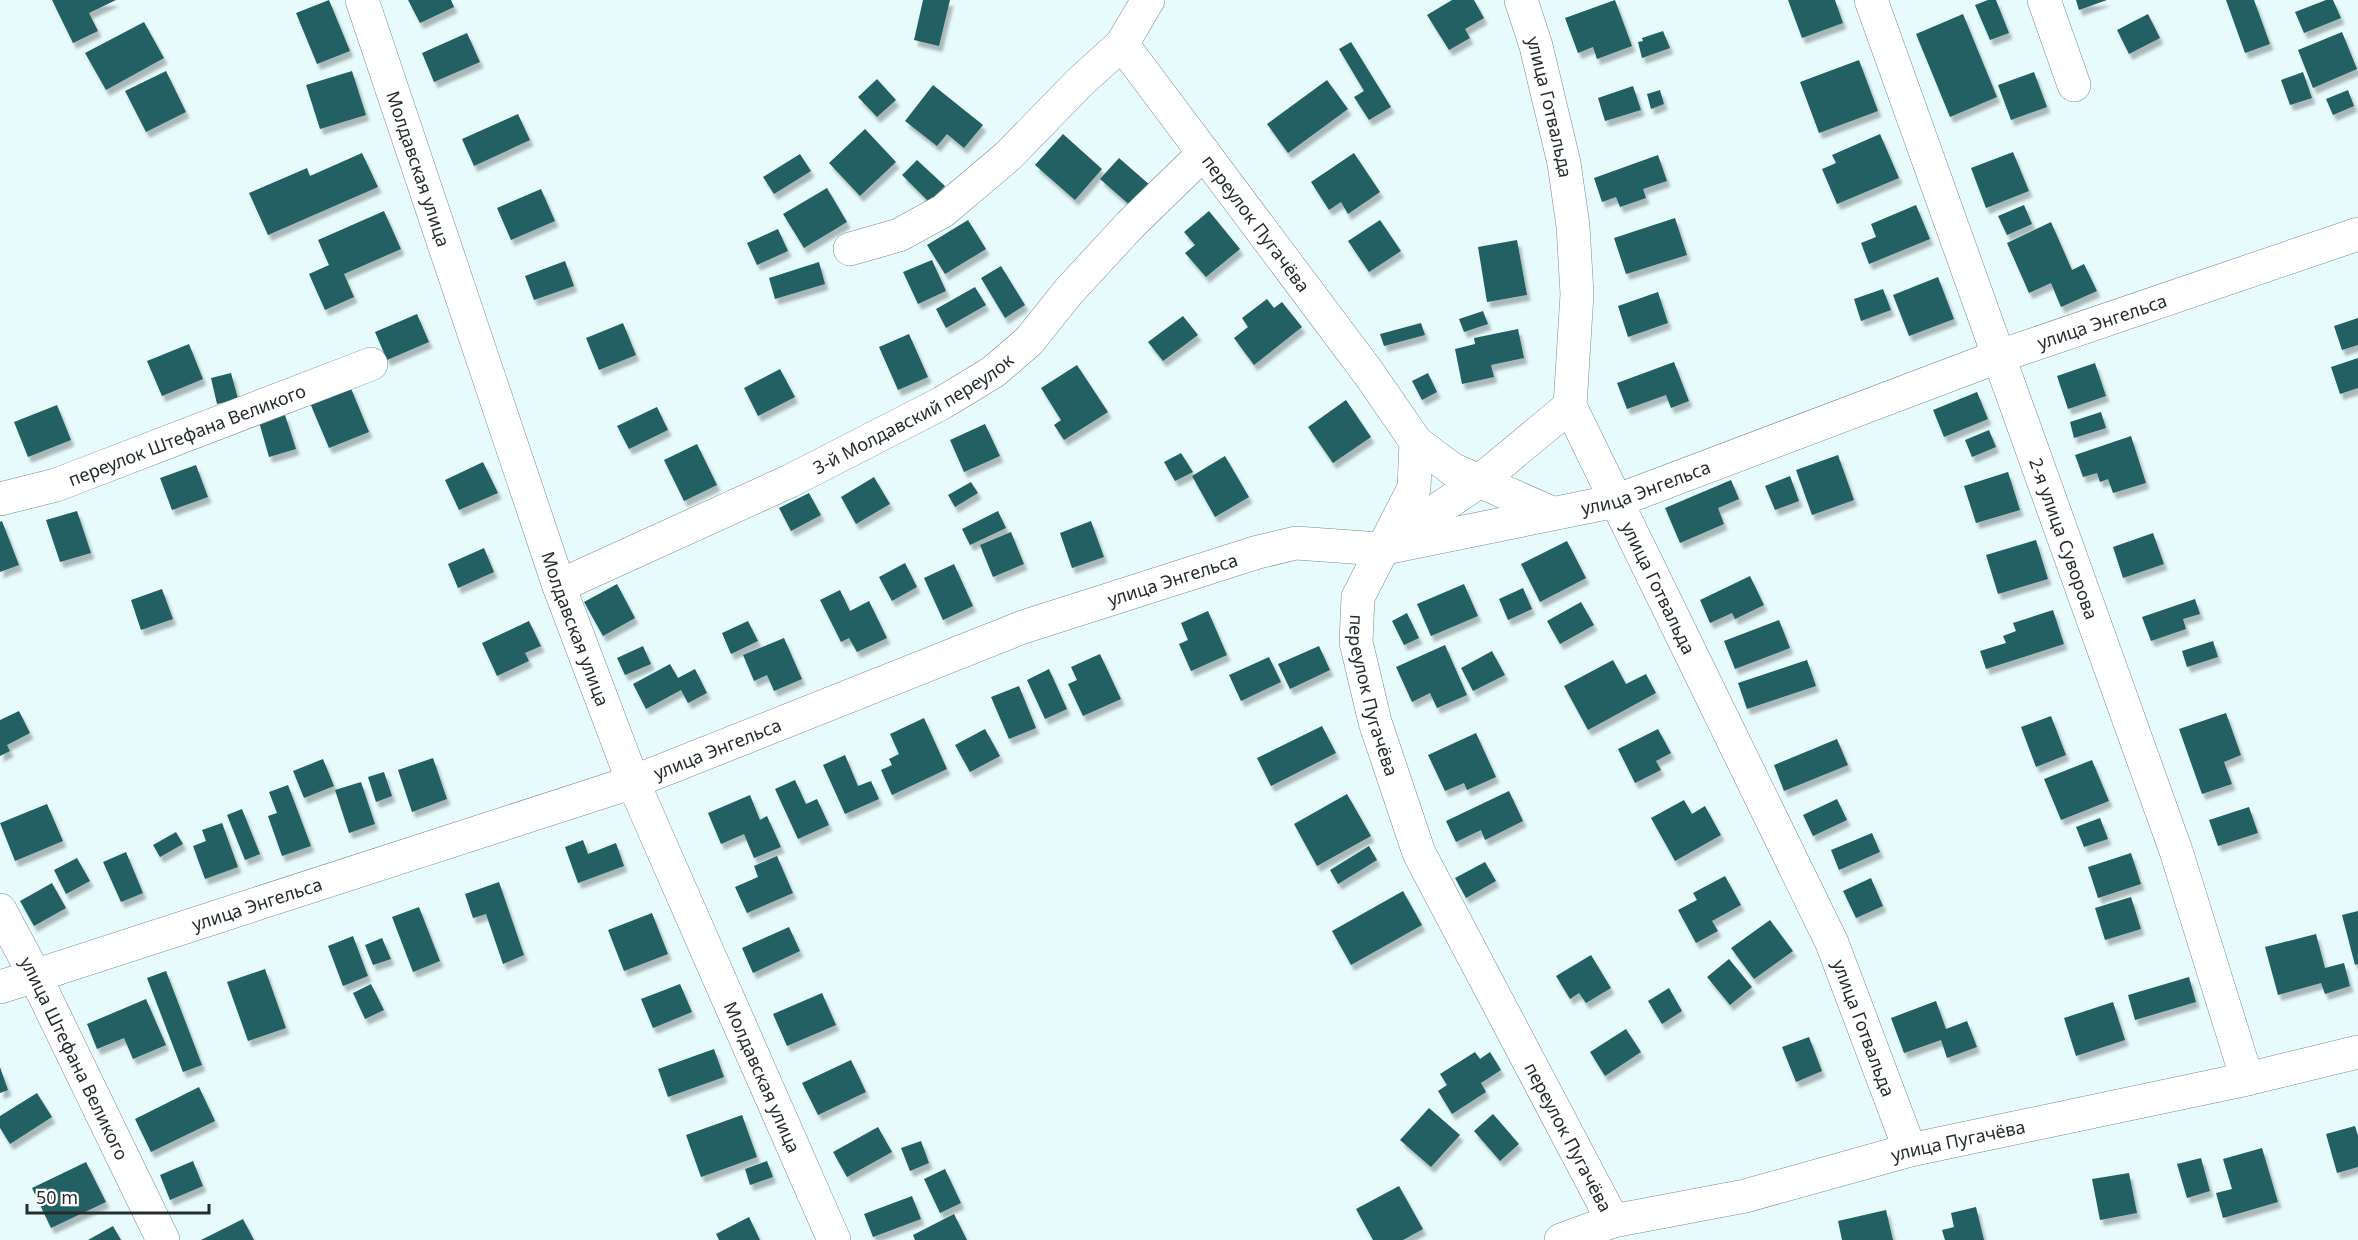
<svg xmlns="http://www.w3.org/2000/svg" width="2358" height="1240" font-family="'Noto Sans',sans-serif">
<style>
.building{fill:#216063;filter:url(#shadow)}
.lines{fill:none;stroke-linecap:round;stroke-linejoin:round}
.minor-casing{stroke:#798b8c;stroke-width:34}
.minor{stroke:#fff;stroke-width:33}
.labels{text-anchor:middle;dominant-baseline:central;stroke-width:6;stroke-linejoin:round;paint-order:stroke}
.street-label{font-size:18px;fill:#252c2c;stroke:#fff}
</style>
<defs>
<filter id="shadow"><feDropShadow dx="3.5" dy="6" stdDeviation="1.5" flood-color="#0004"/></filter>
</defs>
<rect width="100%" height="100%" fill="#e8fbfc"/>
<path class="building" d="M 52,0 L 116,0 L 89,13 L 98,31 L 73,43 Z
M 329,0 L 350,51 L 317,64 L 296,13 Z
M 408,0 L 451,0 L 454,7 L 420,23 Z
M 923,0 L 950,0 L 939,46 L 914,40 Z
M 1452,0 L 1474,0 L 1484,18 L 1465,29 L 1470,38 L 1449,50 L 1427,15 Z
M 1615,0 L 1632,46 L 1597,59 L 1593,47 L 1578,53 L 1565,18 Z
M 1788,0 L 1835,0 L 1843,23 L 1802,38 Z
M 1988,0 L 1996,0 L 2009,33 L 1990,40 L 1975,5 Z
M 2076,0 L 2107,0 L 2079,10 Z
M 2226,0 L 2254,0 L 2270,44 L 2245,53 Z
M 2326,0 L 2333,0 L 2341,18 L 2304,33 L 2295,12 Z
M 1963,14 L 1997,97 L 1950,117 L 1916,34 Z
M 2148,14 L 2160,38 L 2129,54 L 2117,30 Z
M 144,22 L 164,58 L 106,90 L 85,53 Z
M 1663,31 L 1670,48 L 1642,58 L 1638,42 L 1643,41 L 1642,38 Z
M 2342,32 L 2357,69 L 2313,88 L 2298,50 Z
M 467,33 L 480,62 L 434,82 L 422,53 Z
M 1351,42 L 1391,107 L 1369,120 L 1354,97 L 1364,91 L 1339,49 Z
M 1859,60 L 1878,111 L 1819,133 L 1800,82 Z
M 166,71 L 186,112 L 146,132 L 125,91 Z
M 352,71 L 366,115 L 320,129 L 306,85 Z
M 2034,72 L 2047,107 L 2011,120 L 1998,85 Z
M 2303,72 L 2312,98 L 2290,105 L 2281,80 Z
M 877,79 L 896,100 L 877,117 L 858,97 Z
M 1327,80 L 1348,109 L 1288,153 L 1267,124 Z
M 933,85 L 983,125 L 964,148 L 947,134 L 937,146 L 905,121 Z
M 1633,86 L 1641,110 L 1605,121 L 1598,98 Z
M 1660,90 L 1664,104 L 1651,109 L 1647,94 Z
M 2348,90 L 2354,106 L 2333,115 L 2326,99 Z
M 518,114 L 530,140 L 474,166 L 462,139 Z
M 865,129 L 896,162 L 860,196 L 829,163 Z
M 1063,134 L 1102,169 L 1075,200 L 1035,165 Z
M 1880,134 L 1899,178 L 1837,204 L 1822,169 L 1836,163 L 1832,155 Z
M 2013,152 L 2029,191 L 1986,208 L 1971,168 Z
M 362,153 L 378,187 L 268,235 L 249,193 L 307,168 L 310,176 Z
M 1354,153 L 1380,192 L 1348,214 L 1341,202 L 1329,210 L 1311,182 Z
M 800,154 L 811,171 L 774,194 L 763,177 Z
M 1658,155 L 1667,181 L 1643,189 L 1646,198 L 1620,207 L 1616,197 L 1602,202 L 1594,178 Z
M 1119,158 L 1151,186 L 1132,207 L 1100,179 Z
M 917,160 L 945,186 L 929,202 L 902,175 Z
M 827,188 L 847,222 L 804,248 L 783,214 Z
M 541,189 L 555,221 L 511,240 L 497,208 Z
M 1916,205 L 1930,239 L 1869,264 L 1861,243 L 1876,237 L 1871,224 Z
M 2024,205 L 2032,224 L 2007,235 L 1998,216 Z
M 384,211 L 401,249 L 344,274 L 354,297 L 325,310 L 309,274 L 329,265 L 318,240 Z
M 1209,211 L 1240,249 L 1206,277 L 1185,253 L 1195,245 L 1184,232 Z
M 1675,218 L 1687,255 L 1626,274 L 1614,238 Z
M 968,220 L 986,249 L 945,274 L 927,245 Z
M 1380,220 L 1401,251 L 1369,272 L 1348,241 Z
M 2051,222 L 2072,270 L 2084,264 L 2097,291 L 2061,307 L 2051,283 L 2029,293 L 2007,243 Z
M 778,229 L 788,251 L 757,265 L 747,243 Z
M 1517,240 L 1527,295 L 1487,302 L 1478,247 Z
M 932,260 L 946,291 L 918,304 L 903,272 Z
M 565,261 L 574,286 L 534,300 L 525,276 Z
M 819,262 L 825,284 L 775,299 L 769,278 Z
M 1001,266 L 1025,305 L 1005,318 L 981,278 Z
M 1938,277 L 1954,319 L 1909,336 L 1893,295 Z
M 975,287 L 986,305 L 946,328 L 936,309 Z
M 1883,289 L 1891,310 L 1861,321 L 1854,299 Z
M 1658,292 L 1668,323 L 1628,337 L 1618,306 Z
M 1267,299 L 1274,308 L 1282,302 L 1302,327 L 1254,365 L 1234,338 L 1248,327 L 1242,318 Z
M 1483,311 L 1488,324 L 1464,332 L 1459,319 Z
M 417,314 L 429,342 L 387,360 L 375,332 Z
M 1183,316 L 1198,335 L 1163,361 L 1148,342 Z
M 2358,318 L 2358,345 L 2342,350 L 2334,326 Z
M 623,323 L 636,355 L 599,370 L 586,338 Z
M 1421,323 L 1425,335 L 1384,346 L 1380,334 Z
M 1518,329 L 1524,358 L 1491,365 L 1494,377 L 1462,384 L 1455,349 L 1475,344 L 1474,338 Z
M 909,334 L 928,377 L 898,390 L 879,347 Z
M 189,344 L 203,379 L 162,396 L 147,361 Z
M 2358,358 L 2358,388 L 2340,394 L 2331,367 Z
M 1674,362 L 1689,401 L 1671,408 L 1666,395 L 1627,409 L 1617,383 Z
M 2095,363 L 2106,396 L 2068,409 L 2057,376 Z
M 1077,365 L 1108,412 L 1064,440 L 1054,425 L 1061,420 L 1041,388 Z
M 780,369 L 795,397 L 758,416 L 744,388 Z
M 231,373 L 238,399 L 217,404 L 211,378 Z
M 1428,373 L 1437,392 L 1422,400 L 1412,381 Z
M 350,386 L 369,432 L 329,448 L 310,403 Z
M 1977,392 L 1988,419 L 1944,437 L 1933,410 Z
M 1346,400 L 1371,437 L 1333,463 L 1308,427 Z
M 57,405 L 71,440 L 28,457 L 14,422 Z
M 657,407 L 668,430 L 629,449 L 617,426 Z
M 2101,412 L 2106,428 L 2074,438 L 2070,422 Z
M 285,415 L 296,449 L 269,457 L 259,422 Z
M 985,424 L 1000,456 L 964,472 L 950,440 Z
M 1989,430 L 1996,447 L 1972,457 L 1965,440 Z
M 2131,436 L 2146,483 L 2113,493 L 2108,479 L 2100,482 L 2097,473 L 2083,477 L 2075,455 Z
M 697,444 L 717,485 L 684,501 L 664,460 Z
M 1181,453 L 1193,472 L 1175,481 L 1164,462 Z
M 1838,455 L 1854,500 L 1812,515 L 1796,470 Z
M 1225,456 L 1249,497 L 1215,517 L 1192,476 Z
M 483,462 L 498,493 L 459,510 L 445,480 Z
M 196,465 L 208,497 L 172,510 L 160,478 Z
M 2008,472 L 2020,510 L 1976,523 L 1964,486 Z
M 1790,476 L 1799,501 L 1775,510 L 1765,486 Z
M 874,477 L 890,504 L 856,524 L 841,497 Z
M 1731,480 L 1739,499 L 1718,508 L 1724,524 L 1680,543 L 1665,508 Z
M 971,482 L 978,493 L 955,507 L 948,495 Z
M 809,493 L 821,515 L 791,531 L 779,508 Z
M 77,511 L 91,553 L 60,562 L 46,520 Z
M 998,511 L 1006,528 L 970,545 L 962,529 Z
M 2,521 L 19,565 L 0,572 L 0,522 Z
M 1091,521 L 1104,557 L 1072,568 L 1060,533 Z
M 1011,532 L 1024,564 L 993,577 L 980,545 Z
M 2153,533 L 2164,564 L 2123,578 L 2113,547 Z
M 2036,540 L 2048,579 L 1998,594 L 1986,555 Z
M 1567,541 L 1586,578 L 1540,602 L 1521,564 Z
M 484,548 L 494,572 L 458,588 L 448,564 Z
M 905,563 L 917,587 L 892,601 L 879,577 Z
M 954,564 L 973,606 L 943,620 L 924,578 Z
M 1750,576 L 1764,605 L 1735,619 L 1732,613 L 1710,623 L 1700,600 Z
M 617,584 L 635,618 L 603,636 L 584,602 Z
M 1464,584 L 1478,616 L 1431,636 L 1417,604 Z
M 1523,588 L 1532,609 L 1508,620 L 1499,599 Z
M 162,589 L 173,619 L 141,630 L 131,600 Z
M 840,590 L 850,611 L 869,601 L 887,638 L 857,652 L 849,638 L 841,642 L 820,600 Z
M 2195,599 L 2200,614 L 2183,619 L 2186,629 L 2151,641 L 2142,617 Z
M 1581,602 L 1594,625 L 1560,644 L 1547,621 Z
M 2053,610 L 2064,644 L 1986,669 L 1980,651 L 2006,643 L 2003,636 L 2016,631 L 2013,623 Z
M 1208,611 L 1227,655 L 1191,671 L 1179,644 L 1188,640 L 1181,623 Z
M 1407,613 L 1419,638 L 1404,645 L 1392,621 Z
M 1779,620 L 1790,648 L 1735,669 L 1724,641 Z
M 529,621 L 541,646 L 525,653 L 529,661 L 497,676 L 482,643 Z
M 748,621 L 758,641 L 731,654 L 722,633 Z
M 784,638 L 802,679 L 774,691 L 767,675 L 754,681 L 743,655 Z
M 2213,641 L 2218,657 L 2187,667 L 2182,651 Z
M 1445,645 L 1467,695 L 1437,708 L 1430,693 L 1412,702 L 1396,667 Z
M 643,646 L 651,664 L 625,675 L 617,658 Z
M 1319,646 L 1330,670 L 1290,689 L 1278,664 Z
M 1492,651 L 1505,675 L 1473,691 L 1461,668 Z
M 1100,654 L 1121,699 L 1083,716 L 1068,684 L 1077,680 L 1071,667 Z
M 1269,657 L 1281,682 L 1241,701 L 1229,675 Z
M 1613,660 L 1626,684 L 1646,674 L 1656,693 L 1588,730 L 1564,686 Z
M 1807,660 L 1816,686 L 1747,709 L 1738,683 Z
M 670,664 L 678,678 L 695,669 L 707,693 L 688,703 L 681,690 L 646,709 L 633,684 Z
M 1049,669 L 1067,709 L 1045,719 L 1027,680 Z
M 1019,686 L 1036,728 L 1009,739 L 991,697 Z
M 19,711 L 30,733 L 7,745 L 10,751 L 0,756 L 0,720 Z
M 2226,713 L 2241,755 L 2224,762 L 2232,784 L 2202,794 L 2179,729 Z
M 2051,716 L 2066,755 L 2036,767 L 2021,727 Z
M 924,718 L 947,769 L 892,795 L 881,770 L 892,765 L 889,759 L 899,754 L 890,734 Z
M 1322,726 L 1336,753 L 1271,786 L 1257,758 Z
M 985,729 L 1000,756 L 970,772 L 955,745 Z
M 1658,729 L 1671,753 L 1656,761 L 1661,770 L 1635,783 L 1618,749 Z
M 1476,733 L 1496,777 L 1467,790 L 1464,783 L 1445,791 L 1428,755 Z
M 1837,739 L 1848,765 L 1784,791 L 1774,765 Z
M 845,755 L 858,786 L 871,781 L 879,799 L 845,814 L 823,765 Z
M 433,758 L 447,799 L 412,812 L 398,770 Z
M 323,759 L 334,786 L 304,798 L 293,771 Z
M 2092,760 L 2109,801 L 2061,820 L 2044,779 Z
M 384,772 L 392,796 L 376,802 L 368,777 Z
M 795,780 L 806,804 L 817,799 L 829,825 L 798,839 L 775,789 Z
M 361,782 L 375,824 L 349,833 L 335,790 Z
M 288,785 L 311,846 L 282,856 L 268,816 L 277,813 L 269,792 Z
M 1509,791 L 1523,821 L 1485,840 L 1481,830 L 1456,842 L 1446,821 Z
M 1347,794 L 1371,836 L 1317,866 L 1294,824 Z
M 750,795 L 760,820 L 767,816 L 781,847 L 754,858 L 744,834 L 721,844 L 708,813 Z
M 1837,799 L 1847,820 L 1813,836 L 1803,815 Z
M 1684,800 L 1692,814 L 1705,806 L 1721,835 L 1675,861 L 1651,818 Z
M 47,804 L 63,841 L 15,861 L 0,823 Z
M 2249,807 L 2258,833 L 2218,846 L 2209,820 Z
M 242,809 L 260,854 L 245,860 L 227,815 Z
M 2100,818 L 2108,839 L 2084,847 L 2076,827 Z
M 222,823 L 238,867 L 205,879 L 193,846 L 206,841 L 202,830 Z
M 176,832 L 183,844 L 160,857 L 153,845 Z
M 1872,833 L 1880,852 L 1839,870 L 1831,850 Z
M 583,840 L 588,854 L 616,843 L 624,866 L 578,883 L 565,847 Z
M 1369,846 L 1377,860 L 1338,884 L 1330,870 Z
M 126,852 L 143,893 L 121,902 L 103,862 Z
M 2131,853 L 2141,884 L 2098,898 L 2088,867 Z
M 777,856 L 793,893 L 747,913 L 735,887 L 758,877 L 754,866 Z
M 77,858 L 90,881 L 66,894 L 54,870 Z
M 1485,862 L 1496,881 L 1466,898 L 1455,878 Z
M 1725,876 L 1741,905 L 1712,921 L 1718,931 L 1696,943 L 1678,910 L 1697,900 L 1693,893 Z
M 1871,878 L 1883,906 L 1856,918 L 1843,891 Z
M 499,882 L 524,955 L 503,964 L 486,914 L 473,918 L 465,894 Z
M 52,883 L 66,908 L 34,926 L 20,901 Z
M 1403,891 L 1422,925 L 1351,965 L 1332,931 Z
M 2131,897 L 2141,929 L 2105,940 L 2095,908 Z
M 419,907 L 440,961 L 413,972 L 392,917 Z
M 2358,911 L 2358,964 L 2355,965 L 2342,915 Z
M 652,913 L 668,954 L 624,971 L 608,930 Z
M 1770,920 L 1793,951 L 1754,979 L 1731,948 Z
M 789,927 L 800,951 L 753,973 L 742,948 Z
M 2316,934 L 2325,968 L 2344,963 L 2350,986 L 2325,994 L 2321,983 L 2278,995 L 2265,947 Z
M 353,936 L 368,976 L 343,986 L 328,946 Z
M 382,938 L 391,959 L 373,965 L 365,945 Z
M 1591,955 L 1611,988 L 1586,1003 L 1579,993 L 1570,999 L 1556,976 Z
M 1729,959 L 1752,987 L 1730,1005 L 1707,977 Z
M 265,969 L 286,1028 L 248,1041 L 227,982 Z
M 166,971 L 202,1065 L 183,1072 L 147,978 Z
M 2189,977 L 2196,1002 L 2135,1020 L 2128,995 Z
M 371,984 L 384,1010 L 365,1019 L 353,993 Z
M 680,984 L 692,1012 L 653,1028 L 641,999 Z
M 1669,988 L 1682,1011 L 1662,1024 L 1648,1001 Z
M 822,993 L 836,1025 L 787,1046 L 773,1014 Z
M 146,999 L 166,1045 L 133,1059 L 124,1038 L 97,1049 L 87,1024 Z
M 1936,1001 L 1946,1029 L 1967,1021 L 1977,1047 L 1947,1058 L 1941,1040 L 1904,1053 L 1891,1018 Z
M 2113,1002 L 2125,1040 L 2076,1056 L 2064,1018 Z
M 1626,1029 L 1641,1052 L 1605,1076 L 1590,1052 Z
M 1809,1037 L 1822,1071 L 1796,1082 L 1782,1047 Z
M 714,1049 L 724,1077 L 668,1097 L 658,1069 Z
M 1475,1052 L 1480,1059 L 1490,1052 L 1501,1070 L 1481,1083 L 1486,1092 L 1452,1114 L 1438,1091 L 1447,1085 L 1440,1074 Z
M 851,1060 L 866,1092 L 818,1115 L 802,1083 Z
M 0,1067 L 8,1090 L 0,1093 Z
M 199,1087 L 215,1121 L 151,1152 L 135,1119 Z
M 37,1093 L 52,1117 L 10,1144 L 0,1128 L 0,1116 Z
M 1429,1108 L 1460,1135 L 1431,1167 L 1400,1140 Z
M 1493,1114 L 1519,1144 L 1500,1161 L 1474,1131 Z
M 742,1115 L 757,1157 L 701,1177 L 686,1135 Z
M 2355,1126 L 2358,1136 L 2358,1167 L 2337,1173 L 2326,1134 Z
M 878,1127 L 892,1152 L 847,1177 L 833,1152 Z
M 921,1141 L 929,1163 L 910,1171 L 901,1148 Z
M 2262,1148 L 2278,1202 L 2223,1218 L 2216,1193 L 2232,1189 L 2223,1159 Z
M 2201,1158 L 2210,1191 L 2187,1198 L 2177,1164 Z
M 193,1161 L 203,1186 L 170,1200 L 160,1175 Z
M 767,1161 L 773,1177 L 750,1185 L 745,1169 Z
M 86,1162 L 106,1202 L 51,1228 L 32,1188 Z
M 945,1169 L 961,1203 L 940,1213 L 924,1179 Z
M 2129,1173 L 2137,1213 L 2100,1220 L 2092,1179 Z
M 1399,1186 L 1423,1229 L 1403,1240 L 1373,1240 L 1356,1209 Z
M 912,1196 L 921,1219 L 873,1237 L 864,1214 Z
M 1976,1207 L 1984,1240 L 1945,1240 L 1942,1230 L 1954,1227 L 1951,1213 Z
M 1886,1210 L 1893,1240 L 1842,1240 L 1838,1221 Z
M 954,1214 L 967,1240 L 915,1240 L 913,1235 Z
M 749,1217 L 760,1240 L 719,1240 L 716,1234 Z
M 243,1219 L 254,1240 L 201,1240 Z
M 113,1226 L 121,1240 L 88,1240 Z"/>
<g class="lines">
<g class="minor-casing">
<g id="minor">
<path id="s1" d="M 362,0 L 559,586 L 633,782 L 834,1240"/>
<path id="s2" d="M 1521,0 L 1536,46 L 1564,163 L 1573,226 L 1577,294 L 1570,406 L 1832,943 L 1910,1150"/>
<path id="s3" d="M 1871,0 L 2176,851 L 2247,1079"/>
<path d="M 2044,0 L 2074,85"/>
<path id="s4" d="M 1122,44 L 1370,375 L 1416,442 L 1414,488 L 1358,597 L 1356,642 L 1375,722 L 1419,853 L 1613,1221"/>
<path d="M 850,249 L 899,235 L 943,211 L 1008,156 L 1080,82 L 1122,44 L 1148,0"/>
<path d="M 1416,442 L 1452,469 L 1552,513"/>
<path id="s5" d="M 0,499 L 56,485 L 371,364"/>
<path d="M 1393,540 L 1481,480 L 1570,406"/>
<path id="s6" d="M 559,586 L 790,481 L 942,403 L 993,372 L 1029,341 L 1069,291 L 1130,225 L 1204,153"/>
<path id="s7" d="M 0,910 L 34,974 L 163,1240"/>
<path id="s8" d="M 0,987 L 633,782 L 1023,627 L 1258,552 L 1296,543 L 1380,549 L 1616,501 L 1997,357 L 2358,234"/>
<path id="s9" d="M 1561,1240 L 1613,1221 L 1745,1196 L 1910,1150 L 2247,1079 L 2358,1052"/>
</g>
</g>
<use href="#minor" class="minor"/>
</g>
<g class="labels">
<g class="street-label">
<text stroke="none"><textPath href="#s2" startOffset="111">улица Готвальда</textPath></text>
<text stroke="none"><textPath href="#s1" startOffset="178">Молдавская улица</textPath></text>
<text stroke="none"><textPath href="#s4" startOffset="224">переулок Пугачёва</textPath></text>
<text stroke="none"><textPath href="#s8" startOffset="2214">улица Энгельса</textPath></text>
<text stroke="none"><textPath href="#s6" startOffset="394">3-й Молдавский переулок</textPath></text>
<text stroke="none"><textPath href="#s5" startOffset="198">переулок Штефана Великого</textPath></text>
<text stroke="none"><textPath href="#s8" startOffset="1728">улица Энгельса</textPath></text>
<text stroke="none"><textPath href="#s3" startOffset="572">2-я улица Суворова</textPath></text>
<text stroke="none"><textPath href="#s8" startOffset="1242">улица Энгельса</textPath></text>
<text stroke="none"><textPath href="#s2" startOffset="615">улица Готвальда</textPath></text>
<text stroke="none"><textPath href="#s1" startOffset="664">Молдавская улица</textPath></text>
<text stroke="none"><textPath href="#s4" startOffset="764">переулок Пугачёва</textPath></text>
<text stroke="none"><textPath href="#s8" startOffset="756">улица Энгельса</textPath></text>
<text stroke="none"><textPath href="#s8" startOffset="270">улица Энгельса</textPath></text>
<text stroke="none"><textPath href="#s2" startOffset="1101">улица Готвальда</textPath></text>
<text stroke="none"><textPath href="#s7" startOffset="166">улица Штефана Великого</textPath></text>
<text stroke="none"><textPath href="#s1" startOffset="1150">Молдавская улица</textPath></text>
<text stroke="none"><textPath href="#s4" startOffset="1250">переулок Пугачёва</textPath></text>
<text stroke="none"><textPath href="#s9" startOffset="410">улица Пугачёва</textPath></text>
</g>
</g>
<path d="M27 1204v9h182v-9" fill="none" stroke="#252c2c" stroke-width="3"/>
<text x="36" y="1204" font-size="18" fill="#252c2c" stroke="#ffffff" stroke-width="4.5" paint-order="stroke">50 m</text>
</svg>
